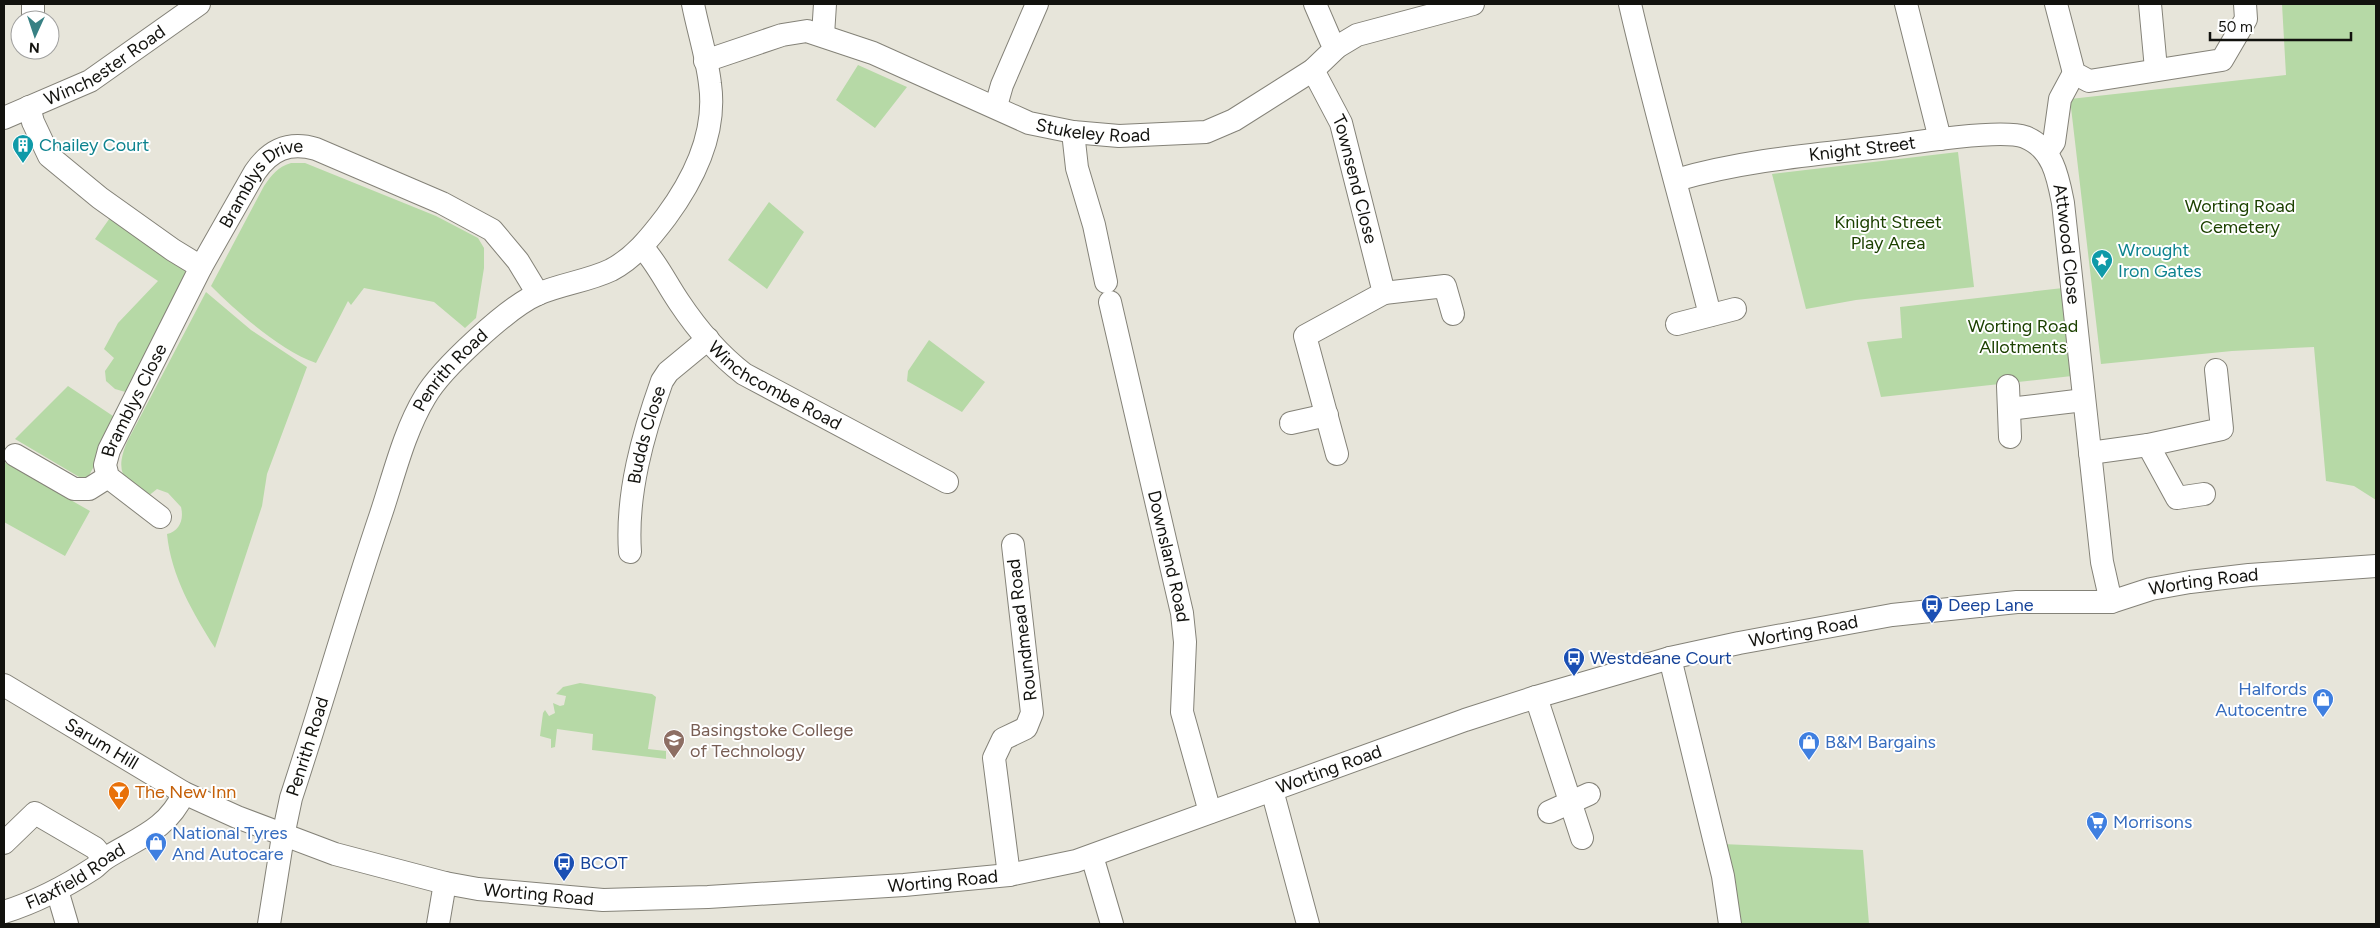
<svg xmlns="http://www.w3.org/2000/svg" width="2380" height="928" font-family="Figtree,sans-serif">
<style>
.green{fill:#b6d9a6}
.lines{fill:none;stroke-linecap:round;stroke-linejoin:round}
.minor-casing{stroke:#848278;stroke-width:24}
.minor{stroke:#fff;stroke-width:22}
.labels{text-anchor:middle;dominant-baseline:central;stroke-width:4;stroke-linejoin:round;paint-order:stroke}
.street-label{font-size:18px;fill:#12120e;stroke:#fff}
.culture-label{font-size:18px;fill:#0d838f;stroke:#fff;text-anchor:start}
.park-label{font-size:18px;fill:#1c4100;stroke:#fff}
.transit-label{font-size:18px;fill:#164399;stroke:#fff;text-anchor:start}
.shop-label{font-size:18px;fill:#366cbe;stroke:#fff;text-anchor:start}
.education-label{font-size:18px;fill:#785e54;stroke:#fff;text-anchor:start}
.food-label{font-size:18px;fill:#c56008;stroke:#fff;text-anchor:start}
</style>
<rect width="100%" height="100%" fill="#e7e5da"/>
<path class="green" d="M 2282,4 L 2376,4 L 2376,500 L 2354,486 L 2326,481 L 2314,347 L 2232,351 L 2101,364 L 2070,99 L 2286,75 Z
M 858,65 L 907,87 L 875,128 L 836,100 Z
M 1958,152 L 1974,287 L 1856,300 L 1806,309 L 1772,174 Z
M 291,163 L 305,163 L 436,216 L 478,238 L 484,248 L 484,268 L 476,318 L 465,328 L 434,302 L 364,288 L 351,305 L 348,301 L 316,363 C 280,350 238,313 211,286 L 264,186 C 272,175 277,167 291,163 Z
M 769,202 L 804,232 L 767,289 L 728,260 Z
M 112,215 L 184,268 L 187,278 L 129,393 L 115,389 L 106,381 L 105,371 L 114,358 L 104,349 L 118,323 L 158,281 L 95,239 Z
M 2063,288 L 2072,376 L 1881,397 L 1867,342 L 1902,338 L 1900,307 Z
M 206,292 L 251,330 L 307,367 L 267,474 L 262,506 L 215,648 C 193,613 171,576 167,534 C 180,531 184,519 181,507 L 168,493 L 157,489 L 147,497 C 122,481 115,471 127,442 Z
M 929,340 L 985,382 L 962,412 L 907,381 L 908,371 Z
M 68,386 L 119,420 L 86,481 L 15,439 Z
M 4,462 L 90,511 L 65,556 L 4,522 Z
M 580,683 L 652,694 L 656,697 L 648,749 L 666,751 L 666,759 L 592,750 L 593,734 L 557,729 L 555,747 L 551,748 L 551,739 L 540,736 L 543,713 L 545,710 L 549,716 L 555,713 L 553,703 L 560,706 L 564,705 L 566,696 L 556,694 L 563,687 Z
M 1722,844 L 1863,850 L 1869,924 L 1735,924 Z"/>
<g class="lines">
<g class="minor-casing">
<g id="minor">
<path d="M 1315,4 L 1331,41 L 1337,47"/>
<path d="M 1630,4 C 1654,108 1684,211 1710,315"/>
<path d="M 1906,4 L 1940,139"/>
<path d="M 2056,4 L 2074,73 L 2089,81 L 2222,60 L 2246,19 L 2245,4"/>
<path d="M 2150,4 L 2156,69"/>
<path d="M 33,20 L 33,4"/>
<path d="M 823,35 L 825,4"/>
<path id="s1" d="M 705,61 L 782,35 L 807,31 L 873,53 L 1029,123 L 1073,132 L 1119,136 L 1206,132 L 1234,120 L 1313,70 L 1337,47 L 1357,35 L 1473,4"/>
<path id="s2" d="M 1313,70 L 1341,123 L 1384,293 L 1305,336 L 1337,454"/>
<path d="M 996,106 L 1002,85 L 1037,4"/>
<path d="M 29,107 L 33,122 L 49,156 L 100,198 L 173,250 L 201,267"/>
<path id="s3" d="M 4,118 L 90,81 L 199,4"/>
<path d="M 1073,132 L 1077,168 L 1094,225 L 1106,282"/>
<path d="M 2047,152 L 2054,142 L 2060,99 L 2074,73"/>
<path id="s4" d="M 1676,180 C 1748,159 1823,154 1897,145 C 1923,141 2003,129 2025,137 C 2053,148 2058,177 2063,203 L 2102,562 L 2111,602"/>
<path id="s5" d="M 642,247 C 657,263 666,283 679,302 C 697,329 718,354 744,374 L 947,482"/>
<path d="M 1384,293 L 1445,286 L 1453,314"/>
<path id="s6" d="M 1110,302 L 1182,613 L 1185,642 L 1182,712 L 1210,812"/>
<path d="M 1677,324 L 1735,309"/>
<path d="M 2008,386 L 2010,437"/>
<path d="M 2009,409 L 2084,400"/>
<path d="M 1291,423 L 1327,415"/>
<path d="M 2148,445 L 2177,498 L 2204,494"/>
<path d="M 2090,453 L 2148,445 L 2222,429 L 2216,370"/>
<path d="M 15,455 L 74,489 L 89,489 L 108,477"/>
<path id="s7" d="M 160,517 L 108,477 L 105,465 L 109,450 L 201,267 L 255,172 C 270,150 289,141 316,149 L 442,203 L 492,230 L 518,261 L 538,294"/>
<path id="s8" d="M 630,552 C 626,494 643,434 662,381 L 668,372 L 708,339"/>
<path d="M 1670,658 L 1723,876 L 1730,924"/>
<path id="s9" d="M 4,685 L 184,793 L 237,817 L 335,854 L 445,883 L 478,889 L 603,900 L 708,897 L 904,885 L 1009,875 L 1076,861 L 1465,720 L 1536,697 L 1670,658 L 1739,643 L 1892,615 L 2017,602 L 2111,602 L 2151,589 L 2190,582 L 2249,575 L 2376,566"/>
<path d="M 1536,697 L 1582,838"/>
<path d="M 1272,790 L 1308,924"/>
<path d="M 1549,812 L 1589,794"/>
<path d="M 4,843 L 35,813 L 95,848 L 104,859"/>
<path d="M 1092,856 L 1112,924"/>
<path d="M 1009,875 L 994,758 L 1003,739 L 1026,728 L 1032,713 L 1013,545"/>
<path d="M 57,890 L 67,924"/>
<path id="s10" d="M 4,912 C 36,902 65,887 94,868 C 98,865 101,861 106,858 C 138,838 167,830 184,793"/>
<path id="s11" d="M 269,924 L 283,836 L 291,798 C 322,704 349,608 381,514 C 394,475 404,432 425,397 C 441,369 508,307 538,294 C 561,284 588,281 611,270 C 634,258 650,238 666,217 C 694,179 717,133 710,84 C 707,57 698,30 693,4"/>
<path d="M 438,924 L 445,883"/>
</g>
</g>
<use href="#minor" class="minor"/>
</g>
<defs>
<g id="building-pin" transform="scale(1.125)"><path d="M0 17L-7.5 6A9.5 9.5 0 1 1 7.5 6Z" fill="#0f9aa8" stroke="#fff"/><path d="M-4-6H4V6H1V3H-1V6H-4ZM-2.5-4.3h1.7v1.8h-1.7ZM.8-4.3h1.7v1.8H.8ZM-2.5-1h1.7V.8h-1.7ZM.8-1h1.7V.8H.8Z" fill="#fff"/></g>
<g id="sight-pin" transform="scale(1.125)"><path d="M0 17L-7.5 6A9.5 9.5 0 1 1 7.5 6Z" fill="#0f9aa8" stroke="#fff"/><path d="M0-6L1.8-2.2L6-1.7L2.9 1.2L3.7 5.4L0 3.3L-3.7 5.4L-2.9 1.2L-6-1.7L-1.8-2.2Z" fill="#fff"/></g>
<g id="bus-pin" transform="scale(1.125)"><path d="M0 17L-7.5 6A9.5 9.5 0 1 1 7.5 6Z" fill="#1a4fb4" stroke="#fff"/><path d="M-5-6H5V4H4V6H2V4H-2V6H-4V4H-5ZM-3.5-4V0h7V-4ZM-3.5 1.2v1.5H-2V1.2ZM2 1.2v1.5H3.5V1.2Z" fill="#fff"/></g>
<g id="shop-pin" transform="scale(1.125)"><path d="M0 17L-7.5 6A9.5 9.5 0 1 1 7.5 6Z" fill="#3f7fe0" stroke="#fff"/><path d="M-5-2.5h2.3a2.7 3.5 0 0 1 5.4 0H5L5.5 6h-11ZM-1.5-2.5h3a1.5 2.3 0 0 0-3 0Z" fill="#fff"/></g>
<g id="university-pin" transform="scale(1.125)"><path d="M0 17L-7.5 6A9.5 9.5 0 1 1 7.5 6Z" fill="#8d6e63" stroke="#fff"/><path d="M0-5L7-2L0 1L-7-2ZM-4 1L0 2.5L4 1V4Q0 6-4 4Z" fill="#fff"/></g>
<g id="bar-pin" transform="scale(1.125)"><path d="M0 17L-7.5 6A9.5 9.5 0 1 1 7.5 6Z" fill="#e8710a" stroke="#fff"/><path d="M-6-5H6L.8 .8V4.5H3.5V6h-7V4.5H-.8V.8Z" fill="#fff"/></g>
<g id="supermarket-pin" transform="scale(1.125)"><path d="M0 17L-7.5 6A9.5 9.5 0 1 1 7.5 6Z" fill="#3f7fe0" stroke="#fff"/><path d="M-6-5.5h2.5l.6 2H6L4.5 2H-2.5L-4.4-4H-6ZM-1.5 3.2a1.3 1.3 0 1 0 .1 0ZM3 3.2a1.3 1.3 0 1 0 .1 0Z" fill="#fff"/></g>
</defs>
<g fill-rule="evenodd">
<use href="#building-pin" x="23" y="145"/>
<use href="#sight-pin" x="2102" y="260"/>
<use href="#bus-pin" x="1932" y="605"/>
<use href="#bus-pin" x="1574" y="658"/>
<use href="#shop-pin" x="2323" y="699"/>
<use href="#university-pin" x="674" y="740"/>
<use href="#shop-pin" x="1809" y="742"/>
<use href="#bar-pin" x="119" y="792"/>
<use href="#supermarket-pin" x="2097" y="822"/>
<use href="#shop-pin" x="156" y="843"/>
<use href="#bus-pin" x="564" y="863"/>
</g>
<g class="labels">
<g class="street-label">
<text stroke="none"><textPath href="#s3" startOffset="114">Winchester Road</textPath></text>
<text stroke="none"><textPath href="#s1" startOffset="412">Stukeley Road</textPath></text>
<text stroke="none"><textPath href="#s4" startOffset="189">Knight Street</textPath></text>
<text stroke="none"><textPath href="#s2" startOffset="118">Townsend Close</textPath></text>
<text stroke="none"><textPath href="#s7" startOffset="405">Bramblys Drive</textPath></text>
<text stroke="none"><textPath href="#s4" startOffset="474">Attwood Close</textPath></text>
<text stroke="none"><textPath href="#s11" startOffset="588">Penrith Road</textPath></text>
<text stroke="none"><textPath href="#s5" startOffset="196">Winchcombe Road</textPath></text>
<text stroke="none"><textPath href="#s7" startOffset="149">Bramblys Close</textPath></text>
<text stroke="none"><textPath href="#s8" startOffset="119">Budds Close</textPath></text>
<text stroke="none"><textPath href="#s6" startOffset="261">Downsland Road</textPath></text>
<text stroke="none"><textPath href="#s9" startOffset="2290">Worting Road</textPath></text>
<text transform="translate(1022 630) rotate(-97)">Roundmead Road</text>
<text stroke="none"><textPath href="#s9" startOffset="1885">Worting Road</textPath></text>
<text stroke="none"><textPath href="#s9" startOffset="114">Sarum Hill</textPath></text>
<text stroke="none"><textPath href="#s11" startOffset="182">Penrith Road</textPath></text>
<text stroke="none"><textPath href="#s9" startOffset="1390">Worting Road</textPath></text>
<text stroke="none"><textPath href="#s10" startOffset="80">Flaxfield Road</textPath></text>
<text stroke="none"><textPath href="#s9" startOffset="986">Worting Road</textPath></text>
<text stroke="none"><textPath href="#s9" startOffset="581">Worting Road</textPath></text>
</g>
<g class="culture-label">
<text x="39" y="145">Chailey Court</text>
<text x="2118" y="250">Wrought<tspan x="2118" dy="21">Iron Gates</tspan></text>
</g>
<g class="park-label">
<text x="2240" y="206">Worting Road<tspan x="2240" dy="21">Cemetery</tspan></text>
<text x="1888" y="222">Knight Street<tspan x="1888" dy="21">Play Area</tspan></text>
<text x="2023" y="326">Worting Road<tspan x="2023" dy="21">Allotments</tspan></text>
</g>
<g class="transit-label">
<text x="1948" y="605">Deep Lane</text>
<text x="1590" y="658">Westdeane Court</text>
<text x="580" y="863">BCOT</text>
</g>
<g class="shop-label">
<text x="2307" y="689" text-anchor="end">Halfords<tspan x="2307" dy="21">Autocentre</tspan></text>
<text x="1825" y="742">B&amp;M Bargains</text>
<text x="2113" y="822">Morrisons</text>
<text x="172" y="833">National Tyres<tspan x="172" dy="21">And Autocare</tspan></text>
</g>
<g class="education-label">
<text x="690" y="730">Basingstoke College<tspan x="690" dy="21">of Technology</tspan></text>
</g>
<g class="food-label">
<text x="135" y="792">The New Inn</text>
</g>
</g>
<rect width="2380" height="928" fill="none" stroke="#12120e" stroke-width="10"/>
<g transform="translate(35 35) rotate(183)"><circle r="24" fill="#ffffff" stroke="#a0a09f"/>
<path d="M0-4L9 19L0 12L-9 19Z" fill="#388184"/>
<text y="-8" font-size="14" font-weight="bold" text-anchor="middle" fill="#12120e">N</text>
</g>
<path d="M2210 32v8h141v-8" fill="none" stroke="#12120e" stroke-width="2.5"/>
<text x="2218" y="32" font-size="15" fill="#12120e" stroke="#ffffff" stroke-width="4" paint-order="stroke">50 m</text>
</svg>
